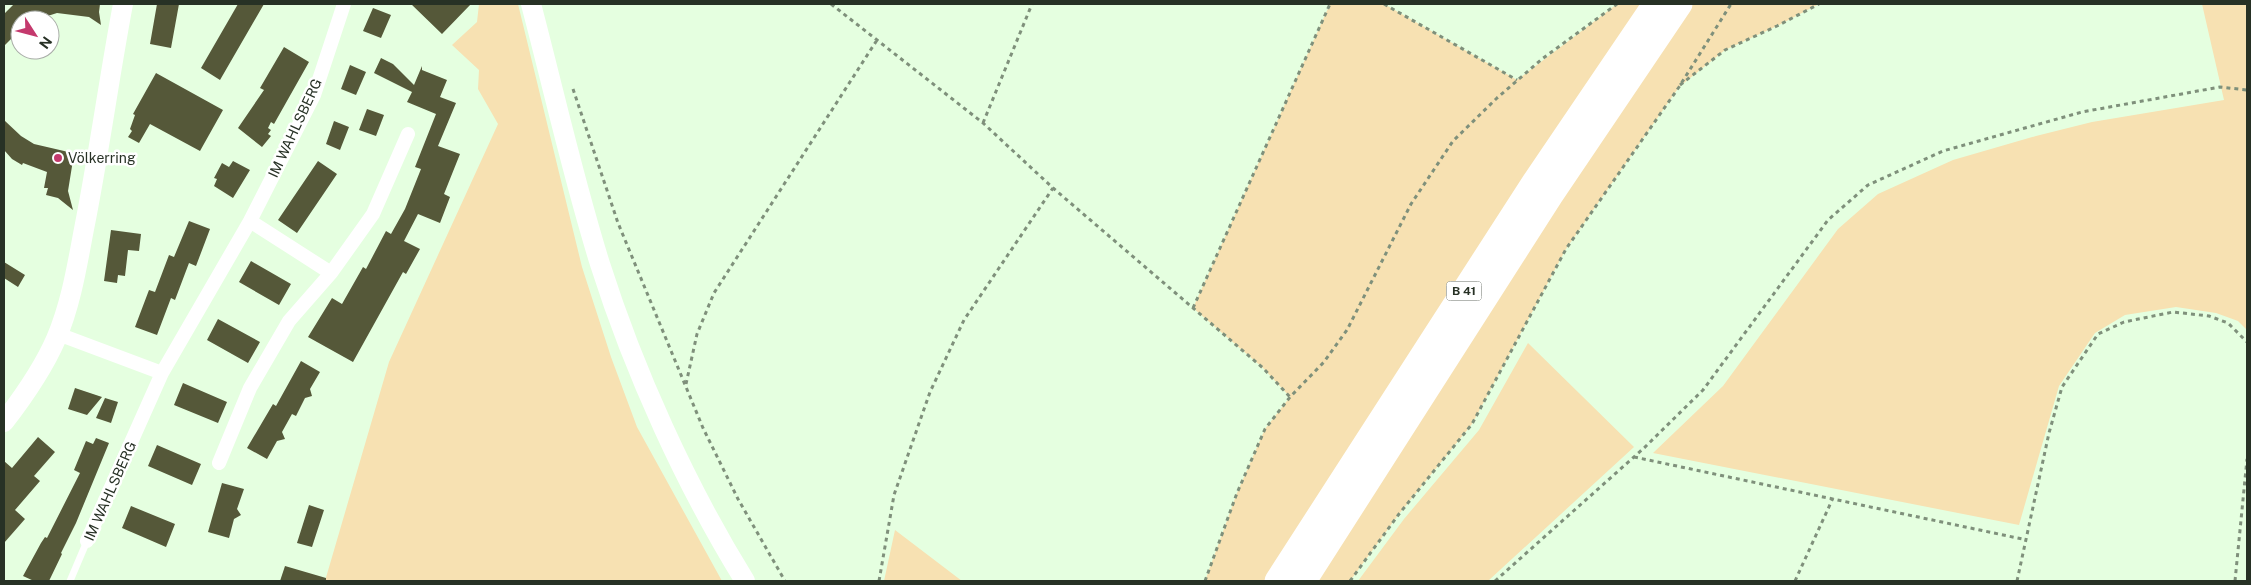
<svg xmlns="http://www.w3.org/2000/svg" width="2251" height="585" font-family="'Public Sans',sans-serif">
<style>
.green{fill:#f7e1b2}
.building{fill:#555839}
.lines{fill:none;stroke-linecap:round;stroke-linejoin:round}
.path{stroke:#7f907b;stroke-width:3;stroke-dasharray:4 4;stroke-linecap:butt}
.lane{stroke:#fff;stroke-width:7}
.street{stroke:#fff;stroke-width:14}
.secondary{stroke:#fff;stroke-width:20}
.highway{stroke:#fff;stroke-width:25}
.poi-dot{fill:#c4396d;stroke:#fff;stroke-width:2}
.labels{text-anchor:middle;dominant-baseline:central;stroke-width:5;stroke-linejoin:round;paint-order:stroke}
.shield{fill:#fff;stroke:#686f66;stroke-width:1}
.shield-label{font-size:12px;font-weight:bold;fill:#273125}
.street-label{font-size:14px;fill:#273125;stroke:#fff}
.poi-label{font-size:14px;fill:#273125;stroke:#fff;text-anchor:start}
</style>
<rect width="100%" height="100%" fill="#e5ffe0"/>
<path class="green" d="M 479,4 L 518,4 L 582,267 L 611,357 L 637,427 L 722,581 L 325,581 L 389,362 L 498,124 L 478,89 L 479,70 L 452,45 L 477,22 Z
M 1330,4 L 1384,4 L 1517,80 L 1617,4 L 1819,4 L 1777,26 L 1725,50 L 1679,87 L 1566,249 L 1472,424 L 1399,514 L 1350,581 L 1205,581 L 1237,493 L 1265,429 L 1290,397 L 1263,368 L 1193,308 Z
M 2202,4 L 2247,4 L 2247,330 L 2238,321 L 2216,313 L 2176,307 L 2125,315 L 2095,333 L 2059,386 L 2019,525 L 1653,453 L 1723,386 L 1838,229 L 1878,194 L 1953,160 L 2036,136 L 2092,122 L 2224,100 Z
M 1528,343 L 1634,447 L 1488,581 L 1358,581 L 1404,519 L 1479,430 Z
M 895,530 L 962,581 L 884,581 Z"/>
<path class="building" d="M 14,4 L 100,4 L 99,12 L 101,25 L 89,17 L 57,13 L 35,20 L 20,20 L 20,30 L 4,46 L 4,14 Z
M 157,4 L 179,4 L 171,48 L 150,44 Z
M 238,4 L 264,4 L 220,80 L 201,68 Z
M 411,4 L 471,4 L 442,34 Z
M 373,8 L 391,15 L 381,38 L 363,31 Z
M 284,47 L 309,62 L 274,124 L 271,122 L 268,128 L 271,130 L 268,134 L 271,136 L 262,147 L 238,128 L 264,90 L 260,88 Z
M 381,58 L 393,64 L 414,85 L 422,66 L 422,70 L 447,80 L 440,97 L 456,103 L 438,146 L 460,154 L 444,194 L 450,197 L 440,223 L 418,214 L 404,241 L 420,249 L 406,274 L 403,272 L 353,362 L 308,337 L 332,298 L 342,304 L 363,267 L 366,269 L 386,231 L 391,234 L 405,209 L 421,169 L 415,167 L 436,114 L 407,102 L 412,92 L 374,73 Z
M 350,65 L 366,72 L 356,95 L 341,89 Z
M 156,73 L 223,110 L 200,151 L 150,124 L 139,143 L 128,137 L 132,131 L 130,129 L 135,115 L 133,114 Z
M 367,109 L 384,115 L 376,136 L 359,130 Z
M 4,120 L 21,136 L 34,144 L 77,154 L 73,160 L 68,191 L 73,210 L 58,198 L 46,195 L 48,188 L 44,188 L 47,172 L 23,163 L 22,165 L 12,159 L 4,150 Z
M 334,121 L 349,127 L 340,150 L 326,144 Z
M 233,161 L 250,170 L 233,198 L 214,186 L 217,179 L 214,178 L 222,163 L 229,167 Z
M 318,161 L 337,174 L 297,233 L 278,220 Z
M 189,221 L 210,229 L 196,266 L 189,263 L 175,300 L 171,298 L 157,335 L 135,327 L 149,290 L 155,292 L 169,255 L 174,257 Z
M 111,230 L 141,234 L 139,251 L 128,250 L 125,276 L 118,275 L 117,283 L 104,281 Z
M 251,261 L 291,284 L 279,305 L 239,282 Z
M 4,262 L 25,275 L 18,287 L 4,278 Z
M 218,319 L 260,342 L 248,363 L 207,340 Z
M 301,361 L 320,372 L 310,389 L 312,396 L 305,398 L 296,416 L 292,414 L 282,432 L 285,439 L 277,441 L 267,459 L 247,448 L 273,404 L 276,406 Z
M 183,383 L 227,402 L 218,423 L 174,405 Z
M 75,388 L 102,397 L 87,415 L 68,409 Z
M 105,398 L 118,402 L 111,423 L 96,418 Z
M 38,437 L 55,452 L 34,476 L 40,481 L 15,510 L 25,519 L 4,543 L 4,461 L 12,468 Z
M 96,438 L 109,443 L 76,523 L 61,553 L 62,554 L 49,581 L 34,581 L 23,576 L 41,543 L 45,537 L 47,538 L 80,473 L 74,470 L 86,441 L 93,444 Z
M 157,445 L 201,464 L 192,485 L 148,466 Z
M 222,483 L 244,489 L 237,509 L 241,515 L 234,519 L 229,538 L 208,532 Z
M 309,505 L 324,510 L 312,547 L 297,543 Z
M 131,506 L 175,524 L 166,547 L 122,528 Z
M 285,566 L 326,578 L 326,581 L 280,581 Z"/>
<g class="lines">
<path class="path" d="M 831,4 L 983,123 L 1053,188 L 1263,368 L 1290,397
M 1384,4 L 1517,80
M 1680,85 L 1725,50 L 1777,26 L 1819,4
M 573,89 L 618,223 L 703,428 L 738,499 L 785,581
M 983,123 L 1032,4
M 1193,308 L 1330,4
M 686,384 L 697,334 L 714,293 L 877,40
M 1634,457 L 2027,540
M 879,581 L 894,495 L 930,392 L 964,320 L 1053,188
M 1205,581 L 1237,493 L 1265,429 L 1290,397 L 1324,362 L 1347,330 L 1411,204 L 1453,141 L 1497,98 L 1542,59 L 1617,4
M 1350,581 L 1399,514 L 1472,424 L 1566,249 L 1679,87 L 1731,4
M 1495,581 L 1644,448 L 1703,390 L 1828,220 L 1868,185 L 1943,151 L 2082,112 L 2220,87 L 2247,90
M 1795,581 L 1833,498
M 2017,581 L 2049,433 L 2062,387 L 2098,334 L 2124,322 L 2173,312 L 2209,316 L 2228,323 L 2247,342
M 2235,581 L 2247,459"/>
<path class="lane" d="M 70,581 L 87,541"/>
<path class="street" d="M 250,221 L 331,273
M 58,334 L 162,373
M 219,463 L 250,388 L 289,321 L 331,273 L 373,214 L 408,134
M 87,541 L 162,373 L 250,221 L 314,95 L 344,4"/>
<path class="secondary" d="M 531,4 C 554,91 573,178 600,264 C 634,371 686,486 745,581
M 4,422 C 24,396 43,369 56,339 C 71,304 77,266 84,229 C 99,154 109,78 123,4"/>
<path class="highway" d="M 1277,581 L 1533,184 L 1655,4
M 1304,581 L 1551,195 L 1680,4"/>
</g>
<circle class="poi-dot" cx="58" cy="158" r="5"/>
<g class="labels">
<rect class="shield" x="1446.5" y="281.5" width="35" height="19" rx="4"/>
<g class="shield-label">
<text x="1464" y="291">B 41</text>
</g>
<g class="street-label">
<text transform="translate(295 128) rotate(-65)">IM WAHLSBERG</text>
<text transform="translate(110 491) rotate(-66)">IM WAHLSBERG</text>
</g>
<g class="poi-label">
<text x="68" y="158">Völkerring</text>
</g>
</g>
<rect width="2251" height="585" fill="none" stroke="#273125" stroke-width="10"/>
<g transform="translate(35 35) rotate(126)"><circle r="24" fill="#ffffff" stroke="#a9ada8"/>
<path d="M0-4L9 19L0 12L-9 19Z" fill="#c4396d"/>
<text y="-8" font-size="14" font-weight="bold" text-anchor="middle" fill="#273125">N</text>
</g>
</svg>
